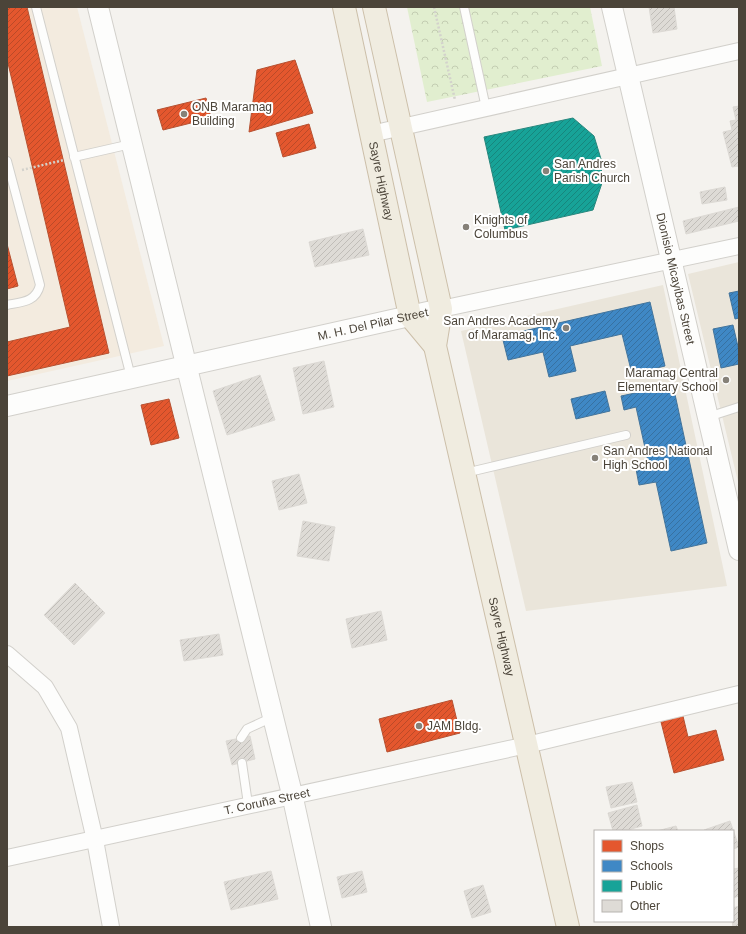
<svg xmlns="http://www.w3.org/2000/svg" width="746" height="934" font-family="Helvetica,sans-serif">
<style>
.commercial{fill:#f3ebdf}
.education{fill:#eae5da}
.park{fill:url(#park-crowns)}
.shops{fill:url(#shops-hatch);stroke:#b65131}
.schools{fill:url(#schools-hatch);stroke:#43749b}
.public{fill:url(#public-hatch);stroke:#27867c}
.building{fill:url(#building-hatch);stroke:#dcd9d4}
.lines{fill:none;stroke-linecap:round;stroke-linejoin:round}
.service-casing{stroke:#d2d0cb;stroke-width:10}
.minor-casing{stroke:#d2d0cb;stroke-width:18}
.tertiary-casing{stroke:#d2d0cb;stroke-width:22}
.trunk-casing{stroke:#ccbfa9;stroke-width:24}
.path{stroke:#d3d2cc;stroke-width:2.5;stroke-dasharray:2 2;stroke-linecap:butt}
.service{stroke:#fdfdfc;stroke-width:8}
.minor{stroke:#fdfdfc;stroke-width:16}
.tertiary{stroke:#fdfdfc;stroke-width:20}
.trunk{stroke:#f0ece0;stroke-width:22}
.poi-dot{fill:#868178;stroke:#fff;stroke-width:1.5}
.labels{text-anchor:middle;dominant-baseline:central;stroke-width:4;stroke-linejoin:round;paint-order:stroke}
.poi-label{font-size:12px;fill:#4b4439;stroke:#fff;text-anchor:start}
.street-label{font-size:12px;fill:#4b4439;stroke:#fff}
</style>
<defs>
<pattern id="park-crowns" width="20" height="18" patternUnits="userSpaceOnUse"><rect width="20" height="18" fill="#e1eecf"/><path d="M2 6a3 3 0 1 1 6 0M12 15a3 3 0 1 1 6 0" fill="none" stroke="#c3cdb2"/></pattern>
<pattern id="shops-hatch" width="6" height="6" patternUnits="userSpaceOnUse"><rect width="6" height="6" fill="#e4572e"/><path d="M-1 1l2-2M0 6l6-6M5 7l2-2" fill="none" stroke="#bb4a28"/></pattern>
<pattern id="schools-hatch" width="6" height="6" patternUnits="userSpaceOnUse"><rect width="6" height="6" fill="#3f88c5"/><path d="M-1 1l2-2M0 6l6-6M5 7l2-2" fill="none" stroke="#3771a1"/></pattern>
<pattern id="public-hatch" width="6" height="6" patternUnits="userSpaceOnUse"><rect width="6" height="6" fill="#17a398"/><path d="M-1 1l2-2M0 6l6-6M5 7l2-2" fill="none" stroke="#17867d"/></pattern>
<pattern id="building-hatch" width="6" height="6" patternUnits="userSpaceOnUse"><rect width="6" height="6" fill="#dedbd6"/><path d="M-1 1l2-2M0 6l6-6M5 7l2-2" fill="none" stroke="#c0bdb8"/></pattern>
</defs>
<rect width="100%" height="100%" fill="#f4f2ee"/>
<path class="commercial" d="M 7,7 L 77,7 L 164,346 L 7,381 Z"/>
<path class="education" d="M 739,262 L 739,486 L 688,274 Z
M 663,285 L 727,586 L 526,611 L 461,331 Z"/>
<path class="park" d="M 407,7 L 590,7 L 602,66 L 427,102 Z"/>
<path class="shops" d="M 7,7 L 27,7 L 109,353 L 7,376 L 7,342 L 70,327 L 7,59 Z
M 295,60 L 313,113 L 249,132 L 257,70 Z
M 206,98 L 211,118 L 163,130 L 157,110 Z
M 309,124 L 316,148 L 283,157 L 276,133 Z
M 7,244 L 18,286 L 7,289 Z
M 169,399 L 179,438 L 151,445 L 141,405 Z
M 452,700 L 460,733 L 387,752 L 379,719 Z
M 682,712 L 688,737 L 716,730 L 724,760 L 674,773 L 660,718 Z"/>
<path class="schools" d="M 739,291 L 739,318 L 735,319 L 729,293 Z
M 650,302 L 665,366 L 632,374 L 622,334 L 570,346 L 576,371 L 549,377 L 543,352 L 508,360 L 502,336 Z
M 733,325 L 739,351 L 739,364 L 721,368 L 713,329 Z
M 673,385 L 707,543 L 671,551 L 656,482 L 639,485 L 636,469 L 649,466 L 636,407 L 624,410 L 621,396 Z
M 605,391 L 610,411 L 576,419 L 571,399 Z"/>
<path class="public" d="M 573,118 L 594,136 L 601,159 L 602,183 L 593,210 L 505,230 L 484,137 Z"/>
<path class="building" d="M 649,7 L 674,7 L 677,29 L 653,33 Z
M 739,106 L 739,169 L 738,166 L 732,167 L 723,132 L 732,130 L 730,121 L 736,120 L 733,107 Z
M 725,187 L 727,200 L 702,204 L 700,192 Z
M 739,207 L 739,221 L 686,234 L 683,221 Z
M 363,229 L 369,255 L 315,267 L 309,242 Z
M 324,361 L 334,407 L 303,414 L 293,368 Z
M 260,375 L 275,420 L 227,435 L 213,391 Z
M 299,474 L 307,503 L 279,510 L 272,481 Z
M 303,521 L 335,527 L 329,561 L 297,556 Z
M 75,583 L 105,613 L 74,645 L 44,615 Z
M 381,611 L 387,640 L 352,648 L 346,619 Z
M 219,634 L 223,655 L 184,661 L 180,640 Z
M 250,736 L 255,759 L 232,765 L 226,741 Z
M 632,782 L 637,802 L 611,808 L 606,787 Z
M 637,805 L 642,826 L 624,831 L 613,831 L 608,813 Z
M 730,821 L 739,847 L 733,849 L 733,831 L 704,831 L 704,830 Z
M 676,826 L 678,831 L 657,831 Z
M 739,868 L 739,896 L 733,898 L 733,869 Z
M 271,871 L 278,899 L 231,910 L 224,882 Z
M 362,871 L 367,892 L 342,898 L 337,877 Z
M 483,885 L 491,912 L 472,918 L 464,891 Z
M 739,906 L 739,927 L 733,927 L 732,921 L 733,908 Z"/>
<g class="lines">
<g class="service-casing">
<path id="service" d="M 36,7 L 131,377
M 464,7 L 486,108
M 74,157 L 131,144
M 7,161 L 40,285 C 36,302 22,302 7,305
M 708,417 L 739,407
M 465,473 L 626,435
M 241,738 L 247,729 L 273,717
M 242,763 L 248,804"/>
</g>
<g class="minor-casing">
<g id="minor">
<path d="M 371,134 L 739,51"/>
<path d="M 441,309 L 739,246"/>
<path d="M 7,654 L 45,687 L 69,728 L 95,840 L 111,927"/>
<path id="s1" d="M 7,858 L 527,745 L 739,694"/>
</g>
</g>
<g class="tertiary-casing">
<g id="tertiary">
<path d="M 98,7 L 292,794 L 321,927"/>
<path id="s2" d="M 612,7 L 739,550"/>
<path id="s3" d="M 7,406 L 441,309"/>
</g>
</g>
<g class="trunk-casing">
<g id="trunk">
<path id="s4" d="M 344,7 L 410,316 L 435,346"/>
<path id="s5" d="M 374,7 L 441,309 L 435,346 L 568,927"/>
</g>
</g>
<path class="path" d="M 434,7 L 455,100
M 22,170 L 64,160"/>
<use href="#service" class="service"/>
<use href="#minor" class="minor"/>
<use href="#tertiary" class="tertiary"/>
<use href="#trunk" class="trunk"/>
</g>
<g class="poi-dot">
<circle cx="184" cy="114" r="4"/>
<circle cx="546" cy="171" r="4"/>
<circle cx="466" cy="227" r="4"/>
<circle cx="566" cy="328" r="4"/>
<circle cx="726" cy="380" r="4"/>
<circle cx="595" cy="458" r="4"/>
<circle cx="419" cy="726" r="4"/>
</g>
<g class="labels">
<g class="poi-label">
<text x="192" y="107">ONB Maramag<tspan x="192" dy="14">Building</tspan></text>
<text x="554" y="164">San Andres<tspan x="554" dy="14">Parish Church</tspan></text>
<text x="474" y="220">Knights of<tspan x="474" dy="14">Columbus</tspan></text>
<text x="558" y="321" text-anchor="end">San Andres Academy<tspan x="558" dy="14">of Maramag, Inc.</tspan></text>
<text x="718" y="373" text-anchor="end">Maramag Central<tspan x="718" dy="14">Elementary School</tspan></text>
<text x="603" y="451">San Andres National<tspan x="603" dy="14">High School</tspan></text>
<text x="427" y="726">JAM Bldg.</text>
</g>
<g class="street-label">
<text stroke="none"><textPath href="#s4" startOffset="178">Sayre Highway</textPath></text>
<text stroke="none"><textPath href="#s2" startOffset="279">Dionisio Micayibas Street</textPath></text>
<text stroke="none"><textPath href="#s3" startOffset="375">M. H. Del Pilar Street</textPath></text>
<text stroke="none"><textPath href="#s5" startOffset="645">Sayre Highway</textPath></text>
<text stroke="none"><textPath href="#s1" startOffset="266">T. Coruña Street</textPath></text>
</g>
</g>
<rect width="746" height="934" fill="none" stroke="#4b4439" stroke-width="16"/>
<rect x="594" y="830" width="140" height="92" fill="#ffffff" stroke="#b7b4b0"/>
<rect x="602" y="840" width="20" height="12" fill="#e4572e" stroke="#b7b4b0"/>
<text x="630" y="850" font-size="12" fill="#4b4439">Shops</text>
<rect x="602" y="860" width="20" height="12" fill="#3f88c5" stroke="#b7b4b0"/>
<text x="630" y="870" font-size="12" fill="#4b4439">Schools</text>
<rect x="602" y="880" width="20" height="12" fill="#17a398" stroke="#b7b4b0"/>
<text x="630" y="890" font-size="12" fill="#4b4439">Public</text>
<rect x="602" y="900" width="20" height="12" fill="#dedbd6" stroke="#b7b4b0"/>
<text x="630" y="910" font-size="12" fill="#4b4439">Other</text>
</svg>
